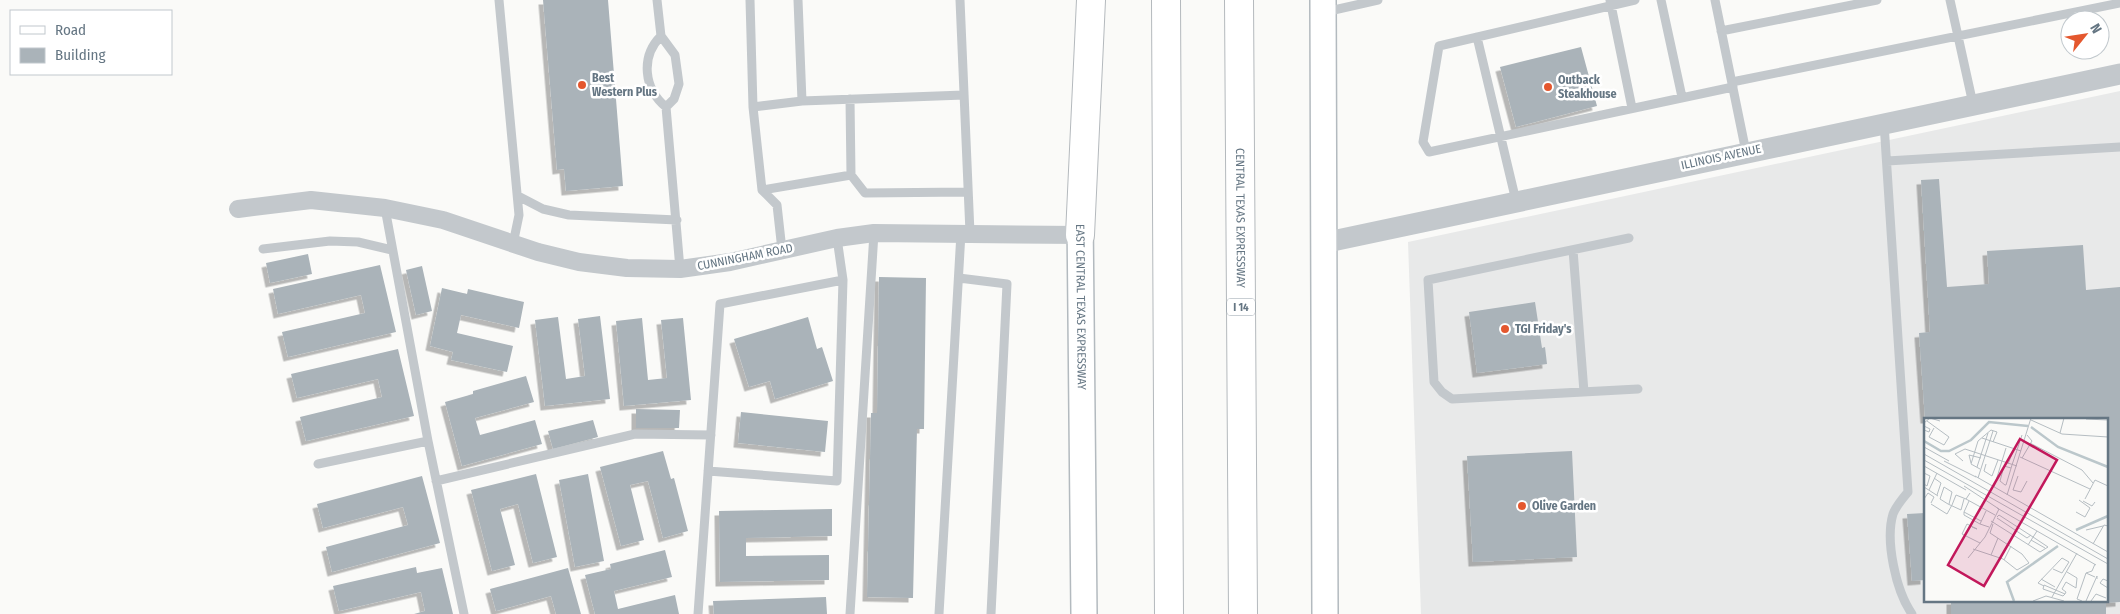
<svg xmlns="http://www.w3.org/2000/svg" width="2120" height="614" font-family="'Fira Sans Condensed',sans-serif">
<style>
.built{fill:#e8e9e9;fill-rule:evenodd}
.building{fill:#aab3b9;filter:url(#shadow)}
.lines{fill:none;stroke-linecap:round;stroke-linejoin:round}
.secondary-casing{stroke:#b3babf;stroke-width:28}
.motorway-casing{stroke:#b4b9bd;stroke-width:30}
.service{stroke:#c3c8cc;stroke-width:9}
.minor{stroke:#c3c8cc;stroke-width:18}
.tertiary{stroke:#c3c8cc;stroke-width:21}
.secondary{stroke:#fff;stroke-width:25}
.motorway{stroke:#fff;stroke-width:28}
.poi-dot{fill:#e4572e;stroke:#fff;stroke-width:2}
.labels{text-anchor:middle;dominant-baseline:central;stroke-width:5;stroke-linejoin:round;paint-order:stroke}
.shield{fill:#fff;stroke:#939fa8;stroke-width:1}
.shield-label{font-size:11px;font-weight:bold;fill:#657683}
.poi-label{font-size:12px;font-weight:bold;fill:#657683;stroke:#fff;text-anchor:start}
.street-label{font-size:12px;fill:#657683;stroke:#fff}
.inset-river{fill:none;stroke:#bbc7cb;stroke-width:2.5}
.inset-road{fill:none;stroke:#b5bdc2;stroke-width:1}
.view{fill:#c2185b;fill-opacity:0.15;stroke:#c2185b;stroke-width:2.5}
.inset-edge{fill:none;stroke:#657683;stroke-width:2.5}
</style>
<defs>
<filter id="shadow"><feDropShadow dx="-4.5" dy="4.5" stdDeviation="0" flood-color="#0004"/></filter>
</defs>
<rect width="100%" height="100%" fill="#fafaf8"/>
<path class="built" d="M 2120,91 L 2120,614 L 1421,614 L 1408,242 ZM 1925,419 L 2106,419 L 2106,600 L 1925,600 Z"/>
<path class="building" d="M 543,0 L 608,0 L 623,186 L 566,191 L 564,169 L 557,170 Z
M 1581,47 L 1597,106 L 1516,127 L 1500,67 Z
M 1939,179 L 1947,287 L 1989,284 L 1987,251 L 2083,245 L 2086,290 L 2120,287 L 2120,602 L 2106,603 L 2106,614 L 1951,614 L 1951,600 L 2106,600 L 2106,419 L 1925,419 L 1919,333 L 1930,332 L 1921,180 Z
M 308,254 L 312,274 L 270,283 L 266,263 Z
M 380,265 L 396,332 L 288,357 L 282,332 L 365,313 L 361,295 L 278,314 L 273,289 Z
M 422,266 L 432,311 L 416,315 L 406,270 Z
M 879,277 L 926,278 L 924,429 L 917,429 L 913,598 L 867,597 L 871,413 L 877,413 Z
M 442,288 L 467,294 L 468,289 L 524,302 L 519,328 L 461,315 L 457,333 L 513,346 L 507,372 L 451,360 L 453,352 L 430,346 Z
M 1535,302 L 1542,348 L 1545,347 L 1547,364 L 1477,373 L 1469,312 Z
M 600,316 L 610,399 L 545,406 L 535,320 L 558,317 L 566,379 L 585,376 L 578,319 Z
M 808,317 L 817,349 L 822,347 L 833,381 L 775,399 L 770,381 L 749,387 L 734,339 Z
M 642,318 L 648,380 L 667,378 L 661,320 L 683,318 L 691,400 L 624,406 L 616,321 Z
M 398,349 L 414,416 L 306,441 L 300,417 L 382,397 L 378,379 L 297,398 L 291,374 Z
M 526,376 L 534,402 L 475,418 L 480,435 L 535,420 L 542,444 L 462,466 L 445,402 L 473,394 L 473,391 Z
M 636,409 L 680,410 L 679,428 L 636,428 Z
M 741,412 L 828,421 L 825,452 L 738,443 Z
M 593,420 L 598,437 L 553,449 L 548,431 Z
M 663,451 L 671,479 L 674,478 L 688,531 L 663,538 L 648,481 L 630,485 L 644,540 L 621,546 L 600,467 Z
M 1572,451 L 1577,557 L 1473,562 L 1467,456 Z
M 536,474 L 557,557 L 533,563 L 518,504 L 500,509 L 515,565 L 492,571 L 471,490 Z
M 588,474 L 604,561 L 575,567 L 559,480 Z
M 422,476 L 440,543 L 332,572 L 326,547 L 408,525 L 403,507 L 323,528 L 317,504 Z
M 832,509 L 832,536 L 746,538 L 746,556 L 829,555 L 829,580 L 720,582 L 719,511 Z
M 1925,513 L 1925,580 L 1912,581 L 1907,514 Z
M 665,550 L 672,577 L 614,591 L 618,609 L 675,595 L 679,614 L 595,614 L 585,575 L 611,569 L 610,564 Z
M 416,567 L 417,573 L 442,568 L 453,614 L 414,614 L 425,611 L 421,592 L 339,611 L 333,586 Z
M 568,568 L 581,614 L 556,614 L 551,596 L 496,611 L 490,589 Z
M 826,597 L 827,614 L 714,614 L 713,601 Z"/>
<g class="lines">
<g class="secondary-casing">
<g id="secondary">
<path d="M 1323,0 L 1325,614"/>
<path id="s1" d="M 1080,215 L 1084,614"/>
</g>
</g>
<g class="motorway-casing">
<g id="motorway">
<path d="M 1166,0 L 1169,614"/>
<path id="s2" d="M 1239,0 L 1243,614"/>
<path d="M 1080,235 L 1091,0"/>
</g>
</g>
<path class="service" d="M 499,0 L 519,215 L 513,244
M 657,0 L 661,36 L 675,55 L 679,84 L 674,99 L 666,107 C 644,89 640,57 661,36
M 750,0 L 753,107
M 798,0 L 802,101
M 960,0 L 970,233
M 1610,0 L 1632,108
M 1635,0 L 1439,46 L 1423,142 L 1429,152 L 1733,87
M 1661,0 L 1682,97
M 1715,0 L 1746,152
M 1950,0 L 1973,104
M 1325,12 L 1378,0
M 1721,31 L 1877,0
M 1477,37 L 1516,201
M 1732,82 L 2120,3
M 666,107 L 680,269
M 1884,123 L 1908,492 C 1903,498 1896,506 1893,514 C 1885,541 1896,591 1912,614
M 1887,161 L 2120,147
M 851,175 L 865,193 L 967,192
M 762,190 L 851,175 L 850,99
M 518,196 L 543,209 L 569,215 L 677,220
M 385,208 L 428,441 L 464,614
M 1629,238 L 1428,280 L 1434,382 L 1442,392 L 1452,399 L 1638,389
M 263,249 L 330,241 L 358,242 L 392,250
M 782,250 L 777,205 L 762,190 L 753,107 L 802,101 L 964,95
M 1573,250 L 1584,392
M 959,278 L 1007,284 L 991,614
M 318,464 L 428,441
M 708,471 L 837,481 L 843,280 L 837,238
M 436,481 L 635,434 L 711,435
M 698,614 L 720,304 L 843,280
M 850,614 L 874,233
M 939,614 L 961,233"/>
<path class="minor" d="M 238,209 L 311,200 L 385,208 L 443,220 L 538,252 L 579,262 L 627,268 L 680,269 L 730,262 L 837,238 L 874,233 L 1080,235"/>
<path class="tertiary" d="M 1323,243 L 2120,74"/>
<use href="#secondary" class="secondary"/>
<use href="#motorway" class="motorway"/>
</g>
<g class="poi-dot">
<circle cx="582" cy="85" r="5"/>
<circle cx="1548" cy="87" r="5"/>
<circle cx="1505" cy="329" r="5"/>
<circle cx="1522" cy="506" r="5"/>
</g>
<g class="labels">
<rect class="shield" x="1227" y="298.5" width="28" height="17" rx="4"/>
<g class="shield-label">
<text x="1241" y="307">I 14</text>
</g>
<g class="poi-label">
<text x="592" y="78">Best<tspan x="592" dy="14">Western Plus</tspan></text>
<text x="1558" y="80">Outback<tspan x="1558" dy="14">Steakhouse</tspan></text>
<text x="1515" y="329">TGI Friday's</text>
<text x="1532" y="506">Olive Garden</text>
</g>
<g class="street-label">
<text transform="translate(1721 157) rotate(-12)">ILLINOIS AVENUE</text>
<text stroke="none"><textPath href="#s2" startOffset="218">CENTRAL TEXAS EXPRESSWAY</textPath></text>
<text transform="translate(745 257) rotate(-11)">CUNNINGHAM ROAD</text>
<text stroke="none"><textPath href="#s1" startOffset="92">EAST CENTRAL TEXAS EXPRESSWAY</textPath></text>
</g>
</g>
<g transform="translate(1924 418)">
<rect width="184" height="184" fill="#fafaf8"/>
<path class="inset-river" d="M 107,9 L 134,29 L 184,49M 0,23 L 17,33 L 25,33 L 47,22 L 65,4 L 104,8M 152,112 L 184,98M 90,183 L 83,164 L 134,128"/>
<path class="inset-road" d="M 162,1 L 184,2M 107,2 L 138,16 L 184,19M 3,3 L 25,19 L 20,27 L 5,19 L 10,10M 0,5 L 6,0 L 16,3M 0,8 L 6,11 L 5,14 L 0,12M 136,15 L 140,0M 58,20 L 97,33M 106,25 L 158,52 L 169,65M 0,29 L 25,43M 0,36 L 184,141M 96,39 L 166,71M 98,40 L 108,23 L 103,17M 0,42 L 184,146M 20,43 L 52,59M 39,43 L 31,36 L 41,31 L 93,48M 47,45 L 45,37 L 57,40M 62,46 L 60,53 L 68,58 L 74,42M 84,46 L 90,31M 88,47 L 98,17M 0,48 L 42,72M 53,49 L 64,15M 87,50 L 80,48 L 76,63 L 81,67 L 82,67 L 88,47M 56,51 L 47,46 L 54,23 L 67,12 L 73,14 L 69,24M 0,55 L 6,58 L 3,68 L 0,66M 51,58 L 184,134M 94,58 L 89,72 L 97,74 L 103,63M 10,60 L 17,65 L 13,77M 54,60 L 69,13M 40,68 L 75,91M 0,69 L 14,78M 70,69 L 82,30M 5,72 L 13,55M 83,77 L 107,0M 0,81 L 4,75 L 10,79 L 7,85M 42,81 L 71,97M 161,81 L 171,62 L 184,68M 45,83 L 40,94 L 57,103M 159,83 L 168,88 L 171,84M 7,86 L 23,96 L 28,87M 25,86 L 28,74 L 20,69 L 16,81 L 24,86 L 37,92 L 40,81M 28,87 L 32,77 L 42,81 L 46,75M 73,90 L 172,147M 62,93 L 56,106 L 65,109M 40,94 L 40,97 L 56,106M 152,94 L 161,99 L 166,90 L 155,82M 73,99 L 75,97 L 109,119M 73,100 L 103,120 L 107,117M 67,103 L 116,134 L 124,129 L 109,119M 48,109 L 53,111 L 43,106 L 38,116 L 56,125M 162,112 L 179,108M 107,122 L 121,130M 169,126 L 180,107 L 184,108M 104,127 L 113,113M 49,131 L 79,141 L 93,152 L 105,145 L 98,136 L 66,115 L 69,106M 67,137 L 74,120M 44,140 L 61,119 L 75,91M 80,142 L 87,128M 171,159 L 162,155 L 168,153 L 171,146M 117,161 L 131,169M 184,163 L 179,161 L 176,165 L 184,170M 120,168 L 114,165 L 138,140 L 145,144 L 138,155 L 129,151M 141,176 L 120,167 L 119,171 L 139,178 L 141,176 L 142,174 L 138,171 L 142,164 L 152,170 L 153,160 L 143,154M 128,179 L 153,135M 109,183 L 122,178 L 140,183M 158,183 L 153,181 L 162,155M 162,183 L 173,158 L 173,161M 167,183 L 172,176 L 182,180"/>
<path class="view" d="M 96,21 L 133,42 L 60,168 L 24,147 Z"/>
<rect width="184" height="184" class="inset-edge"/>
</g>
<rect x="10" y="10" width="162" height="65" fill="#ffffff" stroke="#c1c8cd"/>
<rect x="20" y="26" width="25" height="8" fill="#ffffff" stroke="#c1c8cd"/>
<text x="55" y="35" font-size="15" fill="#657683">Road</text>
<rect x="20" y="48" width="25" height="15" fill="#aab3b9" stroke="#c1c8cd"/>
<text x="55" y="60" font-size="15" fill="#657683">Building</text>
<g transform="translate(2085 35) rotate(60)"><circle r="24" fill="#ffffff" stroke="#c1c8cd"/>
<path d="M0-4L9 19L0 12L-9 19Z" fill="#e4572e"/>
<text y="-8" font-size="14" font-weight="bold" text-anchor="middle" fill="#657683">N</text>
</g>
</svg>
